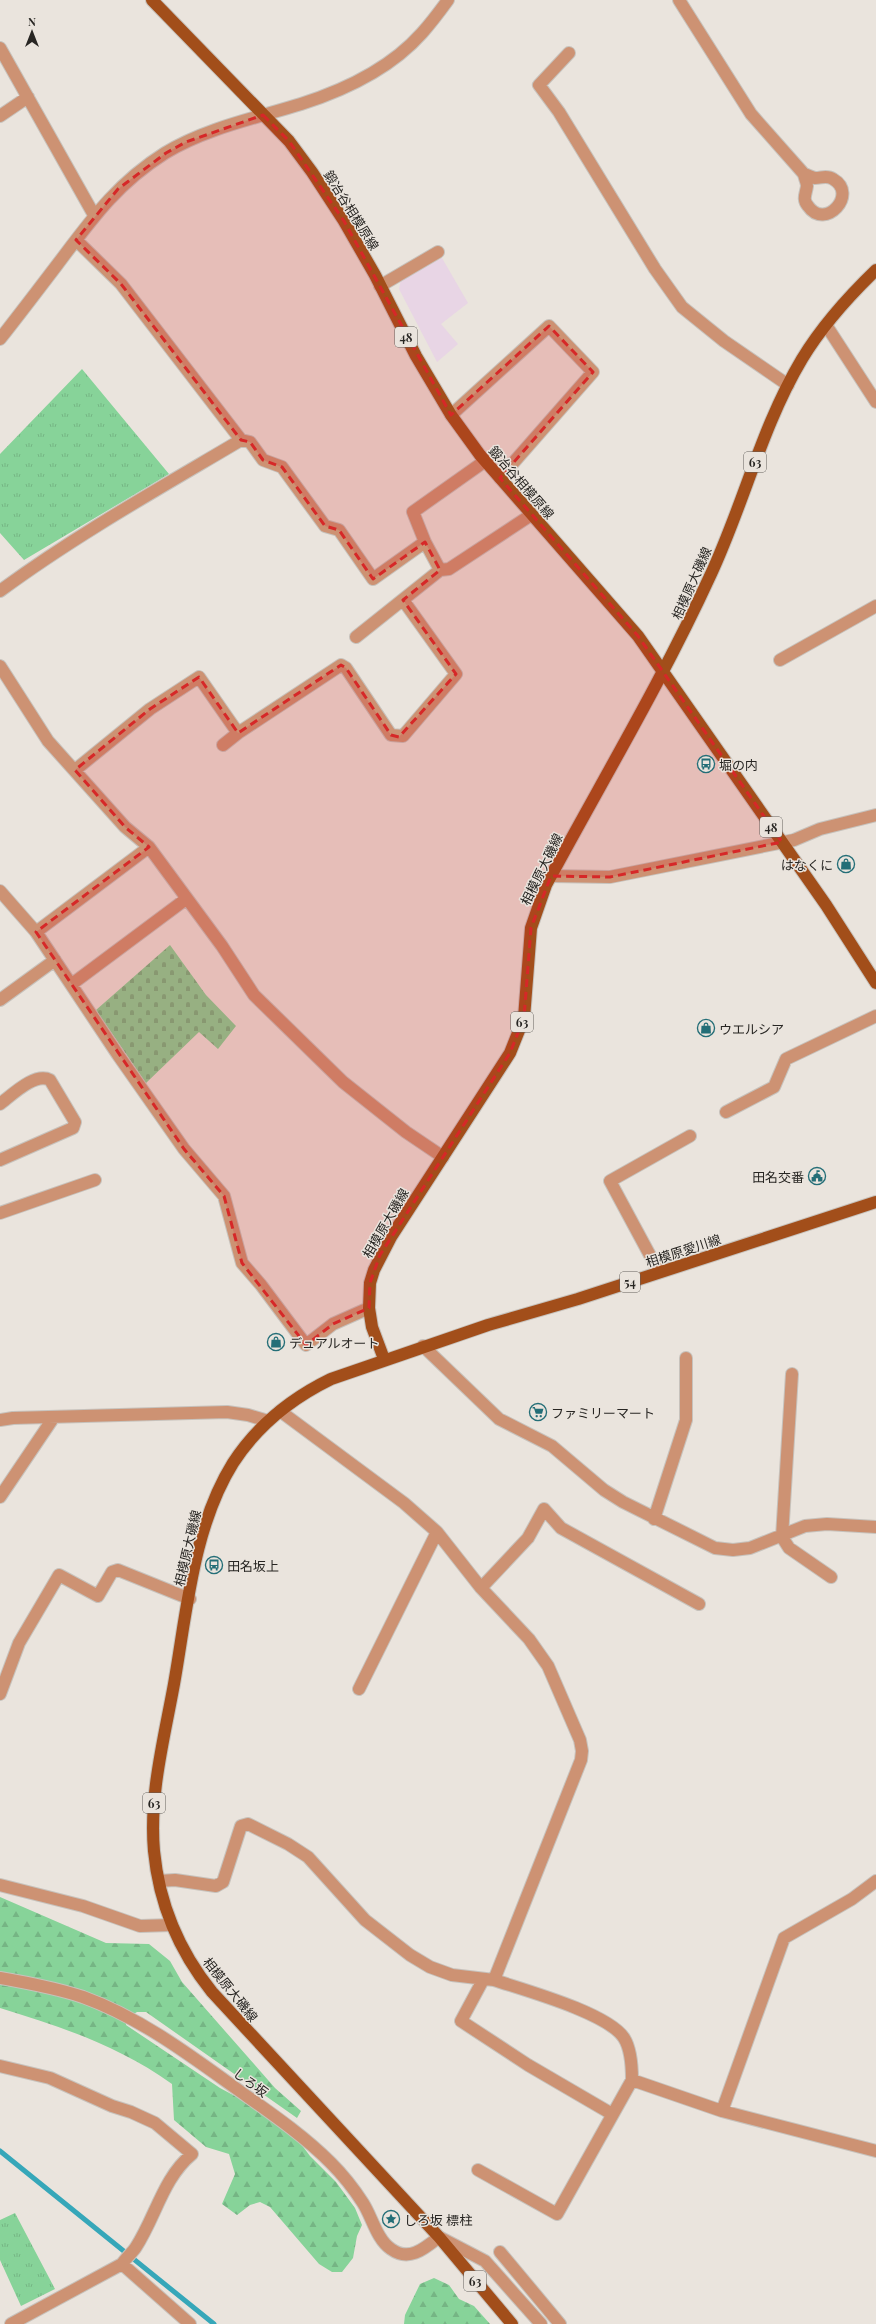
<svg xmlns="http://www.w3.org/2000/svg" width="876" height="2324" font-family="'Playfair Display','Noto Sans JP',serif">
<style>
.commercial{fill:#e8d5e5}
.forest{fill:url(#forest-firs)}
.cemetery{fill:url(#cemetery-stones)}
.park{fill:url(#park-tufts)}
.lines{fill:none;stroke-linecap:round;stroke-linejoin:round}
.stream{stroke:#36a7b9;stroke-width:5}
.minor-casing{stroke:#c7c2bc;stroke-width:14}
.major-casing{stroke:#c7c2bc;stroke-width:14}
.minor{stroke:#cd9273;stroke-width:12}
.major{stroke:#a24e1a;stroke-width:12}
.marked{fill:#d62828;fill-opacity:0.2;stroke:#d62828;stroke-width:3;stroke-dasharray:8 5;stroke-linejoin:round}
.labels{text-anchor:middle;dominant-baseline:central;stroke-width:3;stroke-linejoin:round;paint-order:stroke}
.shield{fill:#eae4dd;stroke:#625f5b;stroke-width:1}
.shield-label{font-size:12px;font-weight:bold;fill:#282623}
.street-label{font-size:13px;fill:#282623;stroke:#eae4dd}
.poi-label{font-size:13px;fill:#282623;stroke:#eae4dd;text-anchor:start}
</style>
<defs>
<pattern id="forest-firs" width="22" height="20" patternUnits="userSpaceOnUse"><rect width="22" height="20" fill="#87d399"/><path d="M5 1l3.5 6h-7zM16 11l3.5 6h-7z" fill="#75b584"/></pattern>
<pattern id="cemetery-stones" width="16" height="16" patternUnits="userSpaceOnUse"><rect width="16" height="16" fill="#87d399"/><path d="M2 7V4a2 2 0 0 1 4 0v3zM10 15v-3a2 2 0 0 1 4 0v3z" fill="#75b584"/></pattern>
<pattern id="park-tufts" width="24" height="20" patternUnits="userSpaceOnUse"><rect width="24" height="20" fill="#87d399"/><path d="M3 7l-1-3M5 7V3M7 7l1-3M15 17l-1-3M17 17v-4M19 17l1-3" fill="none" stroke="#75b584"/></pattern>
</defs>
<rect width="100%" height="100%" fill="#eae4dd"/>
<path class="commercial" d="M 442,258 L 468,303 L 441,324 L 458,344 L 437,362 L 399,289 L 401,279 Z"/>
<path class="forest" d="M 0,1897 L 106,1943 L 149,1944 L 170,1961 L 182,1982 L 275,2088 L 301,2111 L 297,2118 L 146,2012 L 137,2012 L 126,2019 L 126,2025 L 220,2088 L 248,2103 L 298,2140 L 310,2156 L 336,2182 L 355,2208 L 362,2225 L 357,2236 L 353,2258 L 342,2272 L 332,2272 L 319,2264 L 270,2207 L 260,2202 L 250,2205 L 237,2215 L 222,2204 L 235,2174 L 229,2154 L 206,2147 L 174,2120 L 172,2084 C 119,2046 62,2027 0,2008 Z
M 434,2278 L 449,2285 L 459,2299 L 474,2306 L 490,2324 L 404,2324 L 405,2315 L 420,2284 Z"/>
<path class="cemetery" d="M 170,945 L 206,995 L 236,1026 L 218,1049 L 199,1032 L 146,1083 L 96,1010 Z"/>
<path class="park" d="M 82,369 L 169,474 L 24,560 L 0,533 L 0,454 Z
M 15,2213 L 55,2289 L 21,2306 L 0,2260 L 0,2220 Z"/>
<g class="lines">
<path class="stream" d="M 0,2151 L 214,2324"/>
<g class="minor-casing">
<path id="minor" d="M 679,0 L 751,114 L 804,174 C 804,177 807,182 807,186 C 806,194 802,199 808,206 C 825,231 859,194 833,179 C 827,175 822,178 815,178 C 812,177 807,175 804,174
M 0,48 L 94,215
M 569,53 L 539,85 L 559,112 L 655,269 L 682,307 L 724,341 L 788,385
M 0,116 L 28,97
M 76,240 L 121,284 L 241,440 L 250,442 L 263,460 L 282,467 L 325,526 L 339,530 L 373,579 L 425,542
M 380,286 L 438,252
M 826,325 L 876,402
M 0,339 C 19,315 38,290 57,265 C 91,220 116,184 165,153 C 206,128 256,118 301,104 C 345,90 391,68 422,33 C 431,23 440,11 448,0
M 451,415 L 549,326 L 593,372 L 500,478
M 440,570 L 449,569 L 531,515
M 0,591 C 76,535 160,488 241,440
M 356,637 L 440,570 L 425,542 L 413,512 L 485,461
M 780,660 L 876,606
M 0,666 L 48,741 L 125,827 L 149,847 L 222,946 L 254,995 L 343,1082 L 406,1132 L 443,1157
M 223,745 L 238,733
M 75,770 L 150,709 L 199,677 L 238,733 L 341,665 L 346,668 L 391,735 L 403,736 L 456,674 L 403,600
M 551,876 L 610,877 L 794,840 L 820,829 L 876,815
M 0,891 L 36,932 L 118,1055 L 184,1149 L 224,1196 L 242,1263 L 261,1285 L 306,1345 L 333,1324 L 369,1308
M 36,932 L 149,847
M 72,984 L 186,899
M 0,1000 L 55,960
M 0,1104 C 12,1095 35,1072 50,1080 L 75,1122 L 73,1128 L 0,1160
M 726,1112 L 774,1087 L 786,1059 L 876,1016
M 0,1213 L 95,1180
M 659,1272 L 610,1181 L 690,1136
M 423,1346 L 499,1419 L 552,1446 L 604,1490 L 623,1502 L 715,1548 L 733,1550 L 750,1548 L 805,1526 L 827,1524 L 876,1527
M 792,1374 L 782,1537 L 789,1548 L 831,1577
M 280,1411 L 404,1503 L 437,1532 L 481,1588 L 529,1639 L 548,1666 L 580,1740 L 582,1751 L 581,1760 L 494,1980 C 524,1990 608,2013 624,2038 C 631,2049 632,2068 632,2080 L 557,2214 L 478,2170
M 0,1420 L 13,1418 L 227,1412 L 248,1415 L 268,1421
M 0,1497 L 54,1417
M 654,1519 L 686,1420 L 686,1358
M 481,1588 L 528,1538 L 544,1509 L 561,1528 L 699,1604
M 359,1689 L 437,1532
M 0,1694 L 19,1643 L 59,1575 L 98,1596 L 112,1572 L 118,1570 L 190,1599
M 159,1881 L 175,1880 L 216,1886 L 223,1882 L 241,1826 L 248,1824 L 288,1844 L 308,1857 L 365,1920 L 410,1955 L 430,1967 L 452,1975 L 494,1980
M 0,1885 L 83,1906 L 140,1926 L 172,1925
M 0,1978 C 28,1983 56,1988 83,1997 C 141,2018 191,2056 241,2092 C 272,2114 304,2136 331,2163 C 343,2175 354,2189 363,2203 C 372,2217 377,2240 391,2249 C 409,2262 424,2249 439,2237 L 485,2261 L 541,2324
M 483,1980 L 461,2021 L 528,2065 L 612,2114
M 0,2066 L 50,2078 L 112,2106 L 131,2112 L 155,2123 L 192,2154 C 163,2178 156,2216 136,2247 C 132,2253 126,2258 122,2264
M 632,2080 L 722,2111 L 876,2151
M 722,2111 L 784,1938 L 852,1899 L 876,1881
M 500,2252 L 560,2324
M 11,2324 L 122,2264 L 190,2324"/>
</g>
<g class="major-casing">
<path id="major" d="M 152,0 L 289,141 L 312,172 L 344,221 L 375,275 L 416,356 L 451,415 L 480,455 L 638,636 L 826,905 L 876,983
M 384,1359 L 372,1327 L 369,1308 L 370,1283 L 374,1270 L 391,1237 L 510,1053 L 524,1018 L 531,928 L 546,885 C 602,781 662,681 711,574 C 744,503 762,426 802,359 C 822,326 848,297 876,270
M 512,2324 L 439,2237 L 212,1992 C 179,1951 159,1903 154,1851 C 149,1795 164,1739 174,1684 C 187,1611 193,1527 233,1463 C 257,1426 292,1398 331,1379 L 488,1325 L 578,1299 L 876,1202"/>
</g>
<use href="#minor" class="minor"/>
<use href="#major" class="major"/>
</g>
<path class="marked" d="M 263,115 L 289,141 L 344,221 L 451,415 L 549,326 L 593,372 L 500,478 L 638,636 L 782,842 L 610,877 L 551,876 L 531,928 L 524,1018 L 510,1053 L 380,1255 L 370,1283 L 369,1308 L 333,1324 L 306,1345 L 242,1263 L 224,1196 L 184,1149 L 36,932 L 149,847 L 125,827 L 75,770 L 150,709 L 199,677 L 238,733 L 341,665 L 346,668 L 391,735 L 399,737 L 456,674 L 403,600 L 440,570 L 425,542 L 373,579 L 339,530 L 325,526 L 282,467 L 263,460 L 250,442 L 241,440 L 121,284 L 76,240 L 118,189 L 166,153 L 186,142 Z"/>
<defs>
<g id="bus-ring" transform="scale(0.9)"><circle r="9.5" fill="#eae4dd" stroke="#246e77" stroke-width="1.5"/><path d="M-5-6H5V4H4V6H2V4H-2V6H-4V4H-5ZM-3.5-4V0h7V-4ZM-3.5 1.2v1.5H-2V1.2ZM2 1.2v1.5H3.5V1.2Z" fill="#246e77"/></g>
<g id="shop-ring" transform="scale(0.9)"><circle r="9.5" fill="#eae4dd" stroke="#246e77" stroke-width="1.5"/><path d="M-5-2.5h2.3a2.7 3.5 0 0 1 5.4 0H5L5.5 6h-11ZM-1.5-2.5h3a1.5 2.3 0 0 0-3 0Z" fill="#246e77"/></g>
<g id="civic-ring" transform="scale(0.9)"><circle r="9.5" fill="#eae4dd" stroke="#246e77" stroke-width="1.5"/><path d="M-.6-6.5H3V-4.5H.6V-3L4-1V1h2V6H-6V1h2V-1L-.6-3ZM-1.2 2.5V6h2.4V2.5Z" fill="#246e77"/></g>
<g id="supermarket-ring" transform="scale(0.9)"><circle r="9.5" fill="#eae4dd" stroke="#246e77" stroke-width="1.5"/><path d="M-6-5.5h2.5l.6 2H6L4.5 2H-2.5L-4.4-4H-6ZM-1.5 3.2a1.3 1.3 0 1 0 .1 0ZM3 3.2a1.3 1.3 0 1 0 .1 0Z" fill="#246e77"/></g>
<g id="sight-ring" transform="scale(0.9)"><circle r="9.5" fill="#eae4dd" stroke="#246e77" stroke-width="1.5"/><path d="M0-6L1.8-2.2L6-1.7L2.9 1.2L3.7 5.4L0 3.3L-3.7 5.4L-2.9 1.2L-6-1.7L-1.8-2.2Z" fill="#246e77"/></g>
</defs>
<g fill-rule="evenodd">
<use href="#bus-ring" x="706" y="764"/>
<use href="#shop-ring" x="846" y="864"/>
<use href="#shop-ring" x="706" y="1028"/>
<use href="#civic-ring" x="817" y="1176"/>
<use href="#shop-ring" x="276" y="1342"/>
<use href="#supermarket-ring" x="538" y="1412"/>
<use href="#bus-ring" x="214" y="1565"/>
<use href="#sight-ring" x="391" y="2219"/>
</g>
<g class="labels">
<g class="shield">
<rect x="395" y="327" width="22" height="20" rx="3"/>
<rect x="744" y="452" width="22" height="20" rx="3"/>
<rect x="760" y="817" width="22" height="20" rx="3"/>
<rect x="511" y="1012" width="22" height="20" rx="3"/>
<rect x="620" y="1272" width="20" height="20" rx="3"/>
<rect x="143" y="1793" width="22" height="20" rx="3"/>
<rect x="464" y="2271" width="22" height="20" rx="3"/>
</g>
<g class="shield-label">
<text x="406" y="337">48</text>
<text x="755" y="462">63</text>
<text x="771" y="827">48</text>
<text x="522" y="1022">63</text>
<text x="630" y="1282">54</text>
<text x="154" y="1803">63</text>
<text x="475" y="2281">63</text>
</g>
<g class="street-label">
<text transform="translate(352 210) rotate(58)">鍛冶谷相模原線</text>
<text transform="translate(522 482) rotate(49)">鍛冶谷相模原線</text>
<text transform="translate(691 583) rotate(-66)">相模原大磯線</text>
<text transform="translate(541 869) rotate(-64)">相模原大磯線</text>
<text transform="translate(385 1223) rotate(-60)">相模原大磯線</text>
<text transform="translate(683 1250) rotate(-18)">相模原愛川線</text>
<text transform="translate(187 1548) rotate(-77)">相模原大磯線</text>
<text transform="translate(231 1989) rotate(51)">相模原大磯線</text>
<text transform="translate(251 2082) rotate(36)">しろ坂</text>
</g>
<g class="poi-label">
<text x="719" y="764">堀の内</text>
<text x="833" y="864" text-anchor="end">はなくに</text>
<text x="719" y="1028">ウエルシア</text>
<text x="804" y="1176" text-anchor="end">田名交番</text>
<text x="289" y="1342">デュアルオート</text>
<text x="551" y="1412">ファミリーマート</text>
<text x="227" y="1565">田名坂上</text>
<text x="404" y="2219">しろ坂 標柱</text>
</g>
</g>
<g transform="translate(32 32)" stroke="#eae4dd" stroke-width="3" paint-order="stroke">
<path d="M0-3L7 15L0 10L-7 15Z" fill="#282623"/>
<text y="-6" font-size="11" font-weight="bold" text-anchor="middle" fill="#282623">N</text>
</g>
</svg>
